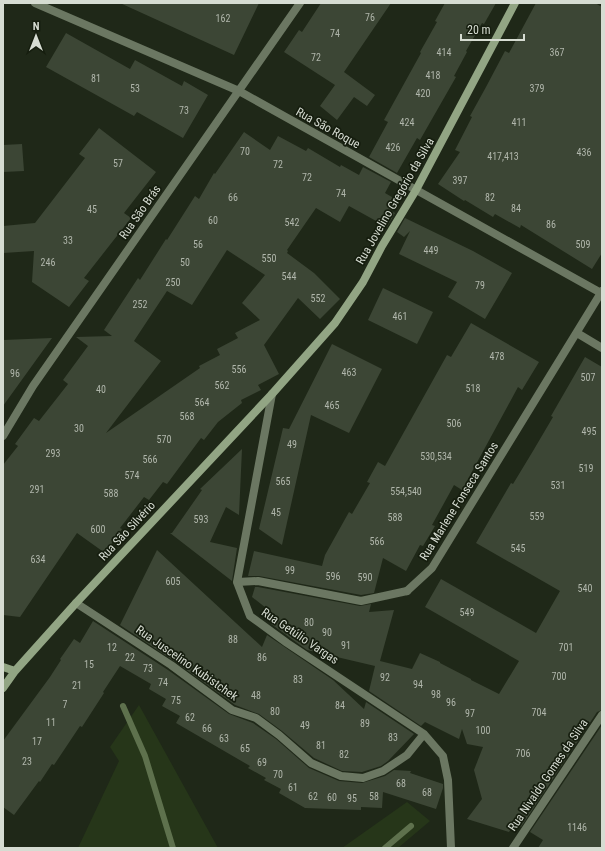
<svg xmlns="http://www.w3.org/2000/svg" width="605" height="851" font-family="'Roboto Condensed',sans-serif">
<style>
.green{fill:#263619}
.lines{fill:none;stroke-linecap:round;stroke-linejoin:round}
.stream{stroke:#5e714d;stroke-width:6}
.building{fill:#3c4635;fill-rule:evenodd}
.lane{stroke:#6b7762;stroke-width:8}
.street{stroke:#6b7762;stroke-width:8}
.secondary{stroke:#92a584;stroke-width:8}
.labels{text-anchor:middle;dominant-baseline:central;stroke-width:3.5;stroke-linejoin:round;paint-order:stroke}
.number-label{font-size:10px;fill:#b0b6ab}
.street-label{font-size:12px;fill:#d6dcd2;stroke:#161e0f}
</style>
<rect width="100%" height="100%" fill="#1f2818"/>
<path class="green" d="M 139,705 L 218,848 L 78,848 L 119,761 L 110,747 Z
M 407,802 L 430,821 L 398,848 L 342,848 Z"/>
<g class="lines">
<path class="stream" d="M 123,706 L 145,756 L 173,848
M 385,848 L 411,826"/>
</g>
<path class="building" d="M 120,3 L 259,3 L 234,55 Z
M 321,3 L 391,3 L 344,72 L 375,95 L 367,106 L 354,97 L 337,120 L 320,106 L 335,85 L 284,52 L 299,30 L 302,32 Z
M 445,3 L 496,3 L 484,24 L 482,23 L 466,51 L 467,52 L 454,76 L 456,77 L 420,140 L 417,138 L 397,173 L 369,157 L 388,122 L 384,120 L 421,53 L 420,52 L 437,22 L 435,21 Z
M 536,3 L 595,3 L 602,7 L 602,253 L 592,269 L 521,225 L 520,228 L 495,214 L 493,217 L 465,200 L 464,201 L 438,184 L 460,152 L 455,150 L 472,117 L 470,116 L 486,87 L 505,51 L 509,53 Z
M 66,33 L 130,69 L 135,60 L 182,86 L 184,81 L 208,95 L 183,138 L 137,112 L 134,116 L 46,67 Z
M 99,128 L 156,172 L 124,213 L 131,218 L 84,278 L 89,281 L 69,307 L 32,282 L 34,251 L 3,253 L 3,226 L 35,223 L 85,158 L 79,154 Z
M 244,132 L 270,150 L 278,136 L 306,151 L 308,148 L 340,167 L 341,165 L 359,175 L 363,167 L 391,182 L 385,193 L 397,200 L 391,211 L 395,213 L 387,227 L 349,206 L 340,222 L 316,208 L 287,250 L 288,251 L 287,253 L 314,273 L 340,299 L 320,319 L 298,298 L 264,345 L 279,374 L 258,385 L 261,390 L 241,400 L 242,403 L 218,422 L 204,440 L 201,438 L 167,484 L 163,482 L 149,500 L 144,497 L 120,528 L 122,529 L 105,553 L 77,533 L 20,617 L 3,615 L 3,465 L 18,446 L 15,444 L 34,418 L 39,421 L 68,384 L 63,380 L 88,346 L 76,337 L 112,336 L 104,330 L 138,278 L 140,280 L 166,239 L 167,240 L 195,196 L 199,199 L 214,173 L 215,174 ZM 227,250 L 265,275 L 242,303 L 260,320 L 235,333 L 238,338 L 217,349 L 220,355 L 199,366 L 200,368 L 106,433 L 161,361 L 134,341 L 167,291 L 192,305 Z
M 22,144 L 24,171 L 3,172 L 3,145 Z
M 405,218 L 473,251 L 512,273 L 485,319 L 448,297 L 457,282 L 399,254 L 410,231 L 404,237 L 397,232 Z
M 383,288 L 433,312 L 417,344 L 368,320 Z
M 471,323 L 539,362 L 522,390 L 518,387 L 462,490 L 454,485 L 432,525 L 435,526 L 423,546 L 420,545 L 406,571 L 383,558 L 374,593 L 361,595 L 259,576 L 248,576 L 254,551 L 322,566 L 325,555 L 349,512 L 352,514 L 370,483 L 367,482 L 378,462 L 385,466 L 447,355 L 451,357 Z
M 52,338 L 3,406 L 3,340 Z
M 332,344 L 382,369 L 349,433 L 311,415 L 282,545 L 259,529 L 283,428 L 289,429 Z
M 585,357 L 602,367 L 602,710 L 597,712 L 521,827 L 515,823 L 509,832 L 467,819 L 482,799 L 474,770 L 483,747 L 467,744 L 462,729 L 459,739 L 425,722 L 421,726 L 369,691 L 375,666 L 307,650 L 271,624 L 275,615 L 252,597 L 255,587 L 258,587 L 360,606 L 371,604 L 369,612 L 394,610 L 380,661 L 412,669 L 420,653 L 440,662 L 440,663 L 471,679 L 471,680 L 499,694 L 519,661 L 425,607 L 441,579 L 536,633 L 560,591 L 476,543 L 511,483 L 513,484 L 533,451 L 553,417 L 551,416 Z
M 242,449 L 239,515 L 226,507 L 210,542 L 237,548 L 232,581 L 170,533 L 172,533 L 202,490 L 200,489 Z
M 157,550 L 262,647 L 267,635 L 333,680 L 364,709 L 366,702 L 414,734 L 388,761 L 381,766 L 362,772 L 342,771 L 314,758 L 282,731 L 259,714 L 235,705 L 174,661 L 120,625 Z
M 93,621 L 168,670 L 229,714 L 253,723 L 276,739 L 309,768 L 339,781 L 362,783 L 385,776 L 394,770 L 411,771 L 410,773 L 443,784 L 443,788 L 436,809 L 383,792 L 382,808 L 361,807 L 361,810 L 305,808 L 279,793 L 281,789 L 264,780 L 266,778 L 248,768 L 250,766 L 176,723 L 180,716 L 162,706 L 166,699 L 149,689 L 151,684 L 120,666 L 103,692 L 104,693 L 82,727 L 80,726 L 54,765 L 52,764 L 40,782 L 39,781 L 14,815 L 3,807 L 3,741 L 50,677 L 61,660 L 60,659 L 74,639 L 80,643 Z
M 602,725 L 602,848 L 538,848 L 543,840 L 530,832 Z"/>
<g class="lines">
<path class="lane" d="M 272,394 L 237,582 L 250,616 L 287,643 L 424,734 L 443,756 L 448,780 L 451,848
M 237,582 L 258,581 L 361,601 L 407,591
M 76,603 L 171,665 L 232,710 L 256,718 L 279,735 L 311,763 L 341,776 L 363,778 L 383,771 L 407,755 L 424,734"/>
<path class="street" d="M 35,3 L 239,91 L 601,293
M 577,333 L 602,348
M 3,436 L 33,386 L 300,3
M 407,591 L 432,568 L 602,291
M 513,848 L 602,715"/>
<path class="secondary" d="M 3,667 L 15,671
M 3,688 L 15,671 L 76,603 L 272,394 L 335,323 L 363,282 L 382,246 L 416,190 L 515,3"/>
</g>
<g class="labels">
<g class="number-label">
<text x="370" y="17">76</text>
<text x="223" y="18">162</text>
<text x="335" y="33">74</text>
<text x="444" y="52">414</text>
<text x="557" y="52">367</text>
<text x="316" y="57">72</text>
<text x="433" y="75">418</text>
<text x="96" y="78">81</text>
<text x="135" y="88">53</text>
<text x="537" y="88">379</text>
<text x="423" y="93">420</text>
<text x="184" y="110">73</text>
<text x="407" y="122">424</text>
<text x="519" y="122">411</text>
<text x="393" y="147">426</text>
<text x="245" y="151">70</text>
<text x="584" y="152">436</text>
<text x="503" y="156">417,413</text>
<text x="118" y="163">57</text>
<text x="278" y="164">72</text>
<text x="307" y="177">72</text>
<text x="460" y="180">397</text>
<text x="341" y="193">74</text>
<text x="233" y="197">66</text>
<text x="490" y="197">82</text>
<text x="516" y="208">84</text>
<text x="92" y="209">45</text>
<text x="213" y="220">60</text>
<text x="292" y="222">542</text>
<text x="551" y="224">86</text>
<text x="68" y="240">33</text>
<text x="198" y="244">56</text>
<text x="583" y="244">509</text>
<text x="431" y="250">449</text>
<text x="269" y="258">550</text>
<text x="48" y="262">246</text>
<text x="185" y="262">50</text>
<text x="289" y="276">544</text>
<text x="173" y="282">250</text>
<text x="480" y="285">79</text>
<text x="318" y="298">552</text>
<text x="140" y="304">252</text>
<text x="400" y="316">461</text>
<text x="497" y="356">478</text>
<text x="239" y="369">556</text>
<text x="349" y="372">463</text>
<text x="15" y="373">96</text>
<text x="588" y="377">507</text>
<text x="222" y="385">562</text>
<text x="473" y="388">518</text>
<text x="101" y="389">40</text>
<text x="202" y="402">564</text>
<text x="332" y="405">465</text>
<text x="187" y="416">568</text>
<text x="454" y="423">506</text>
<text x="79" y="428">30</text>
<text x="589" y="431">495</text>
<text x="164" y="439">570</text>
<text x="292" y="444">49</text>
<text x="53" y="453">293</text>
<text x="436" y="456">530,534</text>
<text x="150" y="459">566</text>
<text x="586" y="468">519</text>
<text x="132" y="475">574</text>
<text x="283" y="481">565</text>
<text x="558" y="485">531</text>
<text x="37" y="489">291</text>
<text x="406" y="491">554,540</text>
<text x="111" y="493">588</text>
<text x="276" y="512">45</text>
<text x="537" y="516">559</text>
<text x="395" y="517">588</text>
<text x="201" y="519">593</text>
<text x="98" y="529">600</text>
<text x="377" y="541">566</text>
<text x="518" y="548">545</text>
<text x="38" y="559">634</text>
<text x="290" y="570">99</text>
<text x="333" y="576">596</text>
<text x="365" y="577">590</text>
<text x="173" y="581">605</text>
<text x="585" y="588">540</text>
<text x="467" y="612">549</text>
<text x="309" y="622">80</text>
<text x="327" y="632">90</text>
<text x="233" y="639">88</text>
<text x="346" y="645">91</text>
<text x="112" y="647">12</text>
<text x="566" y="647">701</text>
<text x="130" y="657">22</text>
<text x="262" y="657">86</text>
<text x="89" y="664">15</text>
<text x="148" y="668">73</text>
<text x="559" y="676">700</text>
<text x="385" y="677">92</text>
<text x="298" y="679">83</text>
<text x="163" y="682">74</text>
<text x="418" y="684">94</text>
<text x="77" y="685">21</text>
<text x="436" y="694">98</text>
<text x="256" y="695">48</text>
<text x="176" y="700">75</text>
<text x="451" y="702">96</text>
<text x="65" y="704">7</text>
<text x="340" y="705">84</text>
<text x="275" y="711">80</text>
<text x="539" y="712">704</text>
<text x="470" y="713">97</text>
<text x="190" y="717">62</text>
<text x="51" y="722">11</text>
<text x="365" y="723">89</text>
<text x="305" y="725">49</text>
<text x="207" y="728">66</text>
<text x="483" y="730">100</text>
<text x="393" y="737">83</text>
<text x="224" y="738">63</text>
<text x="37" y="741">17</text>
<text x="321" y="745">81</text>
<text x="245" y="748">65</text>
<text x="523" y="753">706</text>
<text x="344" y="754">82</text>
<text x="27" y="761">23</text>
<text x="262" y="762">69</text>
<text x="278" y="774">70</text>
<text x="401" y="783">68</text>
<text x="293" y="787">61</text>
<text x="427" y="792">68</text>
<text x="313" y="796">62</text>
<text x="374" y="796">58</text>
<text x="332" y="797">60</text>
<text x="352" y="798">95</text>
<text x="577" y="827">1146</text>
</g>
<g class="street-label">
<text transform="translate(328 128) rotate(29)">Rua São Roque</text>
<text transform="translate(395 201) rotate(-60)">Rua Jovelino Gregório da Silva</text>
<text transform="translate(140 212) rotate(-55)">Rua São Brás</text>
<text transform="translate(459 501) rotate(-58)">Rua Marlene Fonseca Santos</text>
<text transform="translate(127 531) rotate(-47)">Rua São Silvério</text>
<text transform="translate(300 636) rotate(34)">Rua Getúlio Vargas</text>
<text transform="translate(187 663) rotate(35)">Rua Juscelino Kubistchek</text>
<text transform="translate(548 775) rotate(-56)">Rua Nivaldo Gomes da Silva</text>
</g>
</g>
<rect width="605" height="851" fill="none" stroke="#d6dcd2" stroke-width="8"/>
<g transform="translate(36 36)" stroke="#161e0f" stroke-width="3" paint-order="stroke">
<path d="M0-3L7 15L0 10L-7 15Z" fill="#d6dcd2"/>
<text y="-6" font-size="11" font-weight="bold" text-anchor="middle" fill="#d6dcd2">N</text>
</g>
<path d="M461 34v6h63v-6" fill="none" stroke="#d6dcd2" stroke-width="2"/>
<text x="467" y="34" font-size="12" fill="#d6dcd2" stroke="#161e0f" stroke-width="3" paint-order="stroke">20 m</text>
</svg>
